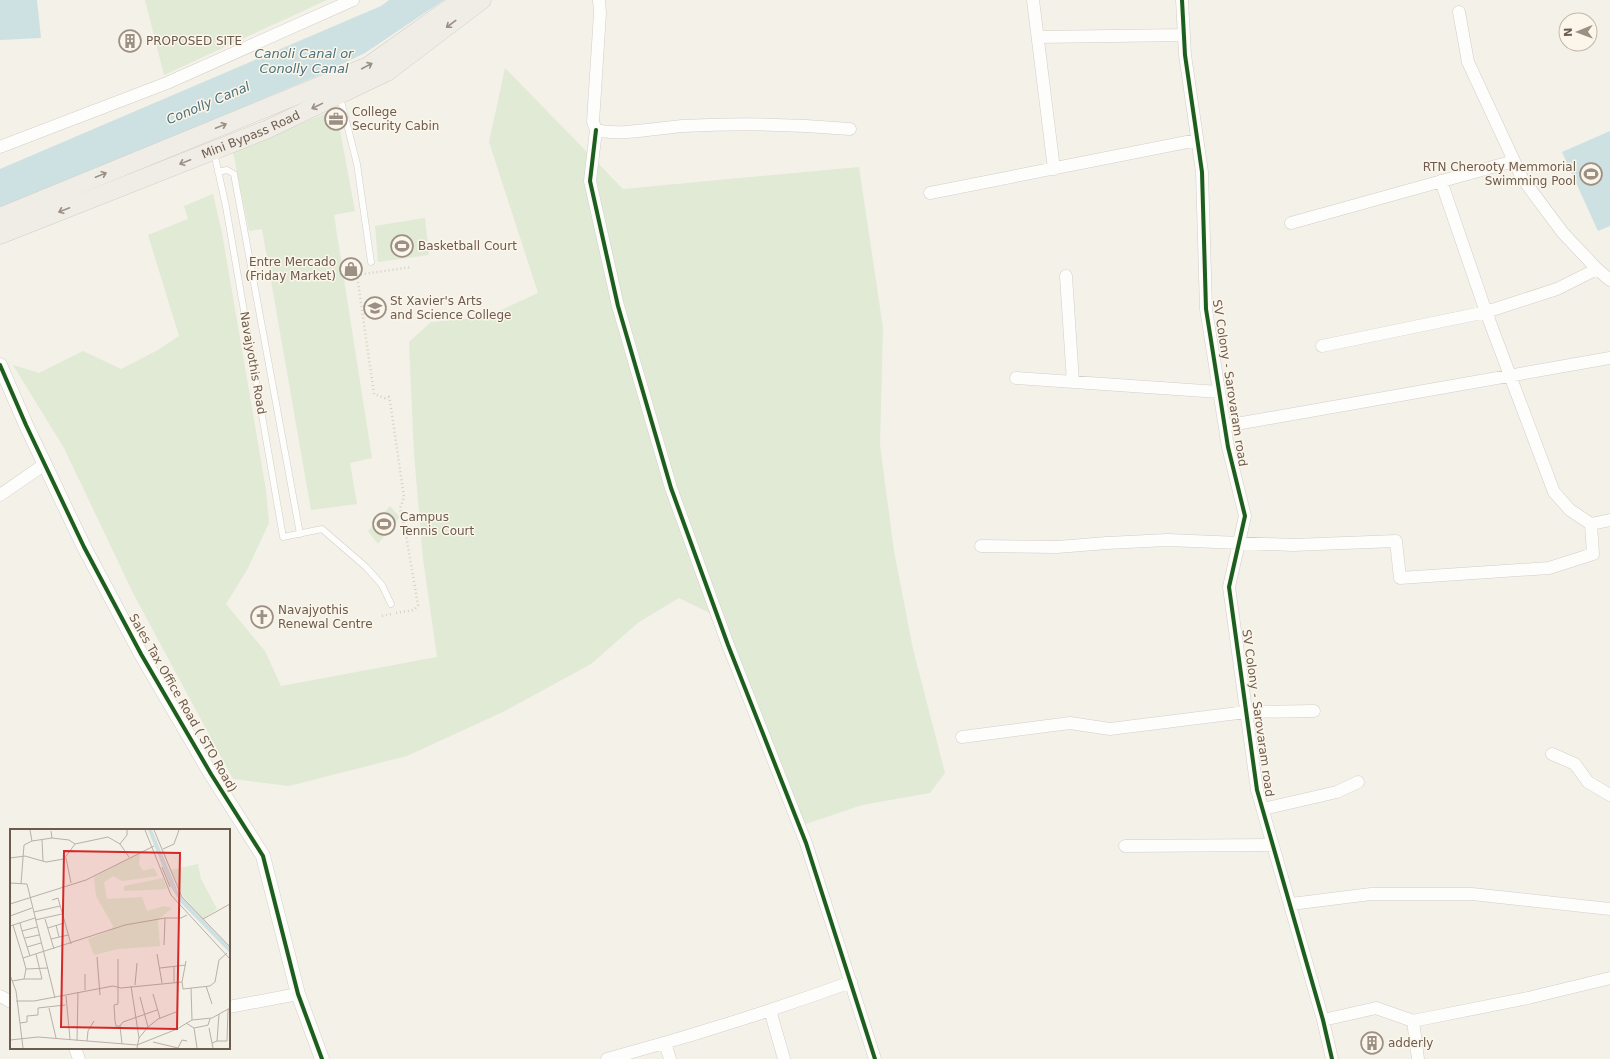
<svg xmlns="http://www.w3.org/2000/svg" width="1610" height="1059" font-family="'DejaVu Sans',sans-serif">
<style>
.green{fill:#e0ead5}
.water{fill:#cde0e2}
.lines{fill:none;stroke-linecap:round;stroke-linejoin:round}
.service-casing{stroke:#d3cec8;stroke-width:7}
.minor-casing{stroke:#d3cec8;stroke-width:13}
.tertiary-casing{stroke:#d3cec8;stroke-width:15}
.primary-casing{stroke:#d3cdc6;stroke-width:19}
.path{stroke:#d5d0ca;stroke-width:2.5;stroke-dasharray:1 3;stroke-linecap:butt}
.service{stroke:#fdfdfc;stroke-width:6}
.minor{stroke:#fdfdfc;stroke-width:12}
.tertiary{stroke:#fdfdfc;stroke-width:14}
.primary{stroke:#f0ede6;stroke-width:18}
.cycleway-casing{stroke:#fcf6ea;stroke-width:6}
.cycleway{stroke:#1b5e20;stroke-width:4}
.oneway{stroke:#9b8e83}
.labels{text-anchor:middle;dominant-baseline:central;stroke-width:3;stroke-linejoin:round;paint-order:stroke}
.poi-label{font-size:12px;fill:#6d5b4e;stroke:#fcf6ea;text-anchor:start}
.street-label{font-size:12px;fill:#6d5b4e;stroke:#fcf6ea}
.water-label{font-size:13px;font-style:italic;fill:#4b727e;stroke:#fcf6ea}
.inset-road{fill:none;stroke:#bab0a6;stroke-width:1}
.view{fill:#d62828;fill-opacity:0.15;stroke:#d62828;stroke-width:2}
.inset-edge{fill:none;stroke:#6d5b4e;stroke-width:2}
</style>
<rect width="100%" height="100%" fill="#f4f1e9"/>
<path class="green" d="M 145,0 L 327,0 L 164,75 Z
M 505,68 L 623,189 L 859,167 L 883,328 L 880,445 L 894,551 L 913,649 L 945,773 L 930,793 L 862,805 L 800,826 L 718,617 L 679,598 L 639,622 L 591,664 L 505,711 L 407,756 L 289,786 L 233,779 L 134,595 L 64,448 L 13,365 L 39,373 L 83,351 L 121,369 L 158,350 L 179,336 L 148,235 L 188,219 L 184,206 L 213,194 L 222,233 L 266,490 L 269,523 L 247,570 L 226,604 L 265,651 L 281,686 L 437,657 L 423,559 L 414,454 L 409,342 L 431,322 L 486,317 L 538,293 L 489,142 Z
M 336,109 L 355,211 L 334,215 L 372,458 L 350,463 L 357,504 L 311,510 L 262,229 L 249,231 L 233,152 Z
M 425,218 L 429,255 L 378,262 L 375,226 Z
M 390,506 L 400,517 L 378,544 L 368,531 Z"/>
<path class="water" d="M 0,0 L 37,0 L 41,38 L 0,40 Z
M 389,0 L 444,0 L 365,53 L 315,77 L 0,209 L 0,169 L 381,6 Z
M 1610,131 L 1610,226 L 1598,231 L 1562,152 Z"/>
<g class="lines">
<g class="service-casing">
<path id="service" d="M 340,97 L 357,164 L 371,262
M 214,152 L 226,207 L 283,537 L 322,529 L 366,567 L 382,585 L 391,604
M 218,172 L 227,170 L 234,174 L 300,534"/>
</g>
<g class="minor-casing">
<path id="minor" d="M 599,0 L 600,13 L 593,122 L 596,130 C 618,136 659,128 683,126 C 739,123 795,124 850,129
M 1033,0 L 1054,169
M 1182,0 L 1185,55 L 1202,172 L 1206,309 L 1228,447 L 1245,516 L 1229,587 L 1257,790 L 1323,1020 L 1332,1059
M 1459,12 L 1468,62 L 1522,178 L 1563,233 L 1597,269 L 1610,280
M 1038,37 L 1184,35
M 596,130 L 590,181 L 618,306 L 671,488 L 728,645 L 806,843 L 875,1059
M 0,147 L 167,83 L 353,0
M 1441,181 L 1486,312 L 1554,492 L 1570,510 L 1591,524
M 930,193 L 1197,140
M 1291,223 L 1514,161
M 1066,276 L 1073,382
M 1322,346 L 1486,312 L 1557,289 L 1597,269
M 1016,378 L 1219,392
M 1225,426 L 1610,358
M 0,495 L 45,464
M 981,546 L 1057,547 L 1107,543 L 1167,540 L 1293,545 L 1396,541 L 1400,578 L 1549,568 L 1593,554 L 1591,524 L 1610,520
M 962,737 L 1070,723 L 1110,729 L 1246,712 L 1314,711
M 1552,754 L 1575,764 L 1588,782 L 1610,795
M 1263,809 L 1337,792 L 1358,782
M 1125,846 L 1273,845
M 1291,904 L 1371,894 L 1472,894 L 1610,909
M 0,996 L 11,1002
M 229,1007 L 298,994
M 770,1010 L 784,1059
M 1323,1020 L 1376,1008 L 1413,1021 L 1528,998 L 1610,978
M 1413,1021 L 1418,1059
M 665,1043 L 670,1059
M 75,1048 L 79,1059
M 607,1059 C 689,1037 771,1011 851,982"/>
</g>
<g class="tertiary-casing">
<path id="tertiary" d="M 0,365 L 26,425 L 84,547 L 141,654 L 211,774 L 263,856 L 298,994 L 322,1059"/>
</g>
<g class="primary-casing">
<g id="primary">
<path d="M 0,217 L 368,66 L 461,0"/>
<path id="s1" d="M 0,235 L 268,129 L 387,72 L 482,0"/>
</g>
</g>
<path class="path" d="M 396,613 L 414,610 L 418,605 L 405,529 L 400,509 L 404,497 L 390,401 L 389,397 L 385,398 L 374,394 L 357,275 L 412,267
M 382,616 L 391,614"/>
<use href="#service" class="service"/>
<use href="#minor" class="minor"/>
<use href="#tertiary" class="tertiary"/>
<use href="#primary" class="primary"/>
<g class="cycleway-casing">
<path id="cycleway" d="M 1182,0 L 1185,55 L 1202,172 L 1206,309 L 1228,447 L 1245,516 L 1229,587 L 1257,790 L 1323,1020 L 1332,1059
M 596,130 L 590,181 L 618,306 L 671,488 L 728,645 L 806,843 L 875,1059
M 0,365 L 26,425 L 84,547 L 141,654 L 211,774 L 263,856 L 298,994 L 322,1059"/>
</g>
<use href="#cycleway" class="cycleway"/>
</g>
<defs><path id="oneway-shaft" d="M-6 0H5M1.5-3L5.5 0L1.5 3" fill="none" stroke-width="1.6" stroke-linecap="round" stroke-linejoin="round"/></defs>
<g class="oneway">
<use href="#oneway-shaft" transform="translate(451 24) rotate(143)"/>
<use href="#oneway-shaft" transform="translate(367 66) rotate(-28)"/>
<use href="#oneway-shaft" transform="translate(317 106) rotate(154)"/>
<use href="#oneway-shaft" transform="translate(221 126) rotate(-22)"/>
<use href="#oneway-shaft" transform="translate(185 162) rotate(158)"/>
<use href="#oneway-shaft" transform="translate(101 175) rotate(-22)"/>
<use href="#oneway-shaft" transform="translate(64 210) rotate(158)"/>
</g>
<defs>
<g id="building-ring" transform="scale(1.15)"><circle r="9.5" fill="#fcf6ea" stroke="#9c9084" stroke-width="1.5"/><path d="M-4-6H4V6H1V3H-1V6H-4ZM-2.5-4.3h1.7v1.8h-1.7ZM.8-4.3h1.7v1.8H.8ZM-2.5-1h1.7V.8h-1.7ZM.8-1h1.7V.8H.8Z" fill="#9c9084"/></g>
<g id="office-ring" transform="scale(1.15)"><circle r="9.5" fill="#fcf6ea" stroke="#9c9084" stroke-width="1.5"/><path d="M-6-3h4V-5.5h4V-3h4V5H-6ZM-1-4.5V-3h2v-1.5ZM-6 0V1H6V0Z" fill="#9c9084"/></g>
<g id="stadium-ring" transform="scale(1.15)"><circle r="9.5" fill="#fcf6ea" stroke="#9c9084" stroke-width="1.5"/><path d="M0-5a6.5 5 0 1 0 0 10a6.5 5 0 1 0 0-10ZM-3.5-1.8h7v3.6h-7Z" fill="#9c9084"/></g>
<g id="shop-ring" transform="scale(1.15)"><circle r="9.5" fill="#fcf6ea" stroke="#9c9084" stroke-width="1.5"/><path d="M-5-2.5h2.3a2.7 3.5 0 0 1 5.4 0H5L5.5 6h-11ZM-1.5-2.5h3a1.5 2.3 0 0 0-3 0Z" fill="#9c9084"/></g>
<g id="university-ring" transform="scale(1.15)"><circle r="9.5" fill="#fcf6ea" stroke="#9c9084" stroke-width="1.5"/><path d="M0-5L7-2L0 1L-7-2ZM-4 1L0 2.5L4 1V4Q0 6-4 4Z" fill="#9c9084"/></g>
<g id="church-ring" transform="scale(1.15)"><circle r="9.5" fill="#fcf6ea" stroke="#9c9084" stroke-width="1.5"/><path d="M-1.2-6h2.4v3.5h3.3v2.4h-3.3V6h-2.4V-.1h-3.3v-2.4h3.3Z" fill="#9c9084"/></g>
</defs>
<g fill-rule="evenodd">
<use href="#building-ring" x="130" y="41"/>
<use href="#office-ring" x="336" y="119"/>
<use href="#stadium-ring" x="1591" y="174"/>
<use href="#stadium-ring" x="402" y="246"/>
<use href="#shop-ring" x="351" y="269"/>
<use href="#university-ring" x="375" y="308"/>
<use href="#stadium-ring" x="384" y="524"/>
<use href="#church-ring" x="262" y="617"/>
<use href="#building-ring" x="1372" y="1043"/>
</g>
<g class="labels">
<g class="poi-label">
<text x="146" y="41">PROPOSED SITE</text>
<text x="352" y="112">College<tspan x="352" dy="14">Security Cabin</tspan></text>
<text x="1576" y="167" text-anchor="end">RTN Cherooty Memmorial<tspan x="1576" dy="14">Swimming Pool</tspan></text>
<text x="418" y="246">Basketball Court</text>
<text x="336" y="262" text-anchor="end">Entre Mercado<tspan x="336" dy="14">(Friday Market)</tspan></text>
<text x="390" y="301">St Xavier's Arts<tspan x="390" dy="14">and Science College</tspan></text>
<text x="400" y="517">Campus<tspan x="400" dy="14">Tennis Court</tspan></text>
<text x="278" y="610">Navajyothis<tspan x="278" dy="14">Renewal Centre</tspan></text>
<text x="1388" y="1043">adderly</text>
</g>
<g class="street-label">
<text stroke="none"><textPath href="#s1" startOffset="270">Mini Bypass Road</textPath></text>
<text transform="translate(253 363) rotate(80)">Navajyothis Road</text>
<text transform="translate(1230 383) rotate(81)">SV Colony - Sarovaram road</text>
<text transform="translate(183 703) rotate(60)">Sales Tax Office Road ( STO Road)</text>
<text transform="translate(1258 713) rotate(82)">SV Colony - Sarovaram road</text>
</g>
<g class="water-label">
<text x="304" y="53">Canoli Canal or<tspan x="304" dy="15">Conolly Canal</tspan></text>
<text transform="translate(208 103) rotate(-23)">Conolly Canal</text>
</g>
</g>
<g transform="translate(10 829)">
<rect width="220" height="220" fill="#f4f1e9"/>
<path d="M 130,24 L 129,36 L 133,42 L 144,39 L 148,47 L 112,52 L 103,47 L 94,53 L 97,70 L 132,68 L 137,82 L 154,77 L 162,79 L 148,91 L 150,117 L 108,120 L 84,126 L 78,110 L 101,101 L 103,97 L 86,67 L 84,48 ZM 188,35 L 191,50 L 207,80 L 193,90 L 173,67 L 161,41 ZM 153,49 L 157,60 L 114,62 L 114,57 Z" fill="#e0ead5"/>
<path d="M 138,1 L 142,1 L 169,65 L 220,119 L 220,124 L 171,74 L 161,58 Z" fill="#cde0e2"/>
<path class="inset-road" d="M 20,1 L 22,12 L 42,9 L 41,2M 135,1 L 161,66 L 220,130M 144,1 L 172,68 L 220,118M 42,9 L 59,11 L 65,15M 32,11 L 33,32M 110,15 L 119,28M 153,20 L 164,15 L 169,1M 0,29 L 15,27 L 36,33 L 54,30 L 65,15 L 98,8 L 110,15 L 117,6 L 117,1M 56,29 L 61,54M 152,38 L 160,58M 0,54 L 17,55 L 45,169M 11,55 L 14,16 L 22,12M 42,71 L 48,69 L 61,115M 0,75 L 76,51 L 144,17M 24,83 L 50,77M 0,87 L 22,79M 35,90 L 44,120M 193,90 L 220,75M 25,91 L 52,85M 10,94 L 12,102 L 27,98M 3,96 L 13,129M 46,96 L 49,108M 0,97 L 25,89M 38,99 L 54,94M 12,102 L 20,127M 15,109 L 29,106M 41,110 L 58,106M 154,116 L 155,89 L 171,89 L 177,86M 17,118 L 31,114M 147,125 L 152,154M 87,128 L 90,166M 108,130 L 108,175 L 104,176 L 105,192 L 106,197 L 110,197 L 112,215M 38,139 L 16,140 L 13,129 L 115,96 L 155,89M 150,139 L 176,136M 0,146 L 6,162 L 13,219M 14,150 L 32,150 L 26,125M 2,152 L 14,150 L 16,140M 164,153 L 164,137M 172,153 L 176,132M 125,156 L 127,134M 121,157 L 129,209M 196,157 L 202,175M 181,159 L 182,191M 75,161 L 75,145M 143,165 L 150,189M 56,167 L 60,210M 130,168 L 138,198M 6,172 L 24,172 L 103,157 L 111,159 L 172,153 L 173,160 L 200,157 L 205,153 L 209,131 L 217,124M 39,179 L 46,209M 10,194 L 17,193 L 17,187 L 28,186 L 28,179 L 55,176M 176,194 L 184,199 L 194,197 L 198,196 L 200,190M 110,197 L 113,193 L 147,181M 184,199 L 187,219M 199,199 L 202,214M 0,211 L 28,208 L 127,216 L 167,200 L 182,191 L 202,189 L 220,179M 67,212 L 68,163M 77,212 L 78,202 L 84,192M 207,212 L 217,212 L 218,180M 143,213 L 168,219M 127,219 L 129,209 L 138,198 L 148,190 L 166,183M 168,219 L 172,211 L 177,212M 203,219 L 202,214 L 207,212 L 209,185"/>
<path class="view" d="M 54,22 L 170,24 L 167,200 L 51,198 Z"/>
<rect width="220" height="220" class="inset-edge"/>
</g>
<g transform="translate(1578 32) rotate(269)"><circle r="19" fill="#fcf6ea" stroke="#c3b8ac"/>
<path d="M0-3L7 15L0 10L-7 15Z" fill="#9c9084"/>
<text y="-6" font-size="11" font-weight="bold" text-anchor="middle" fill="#6d5b4e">N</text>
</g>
</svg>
